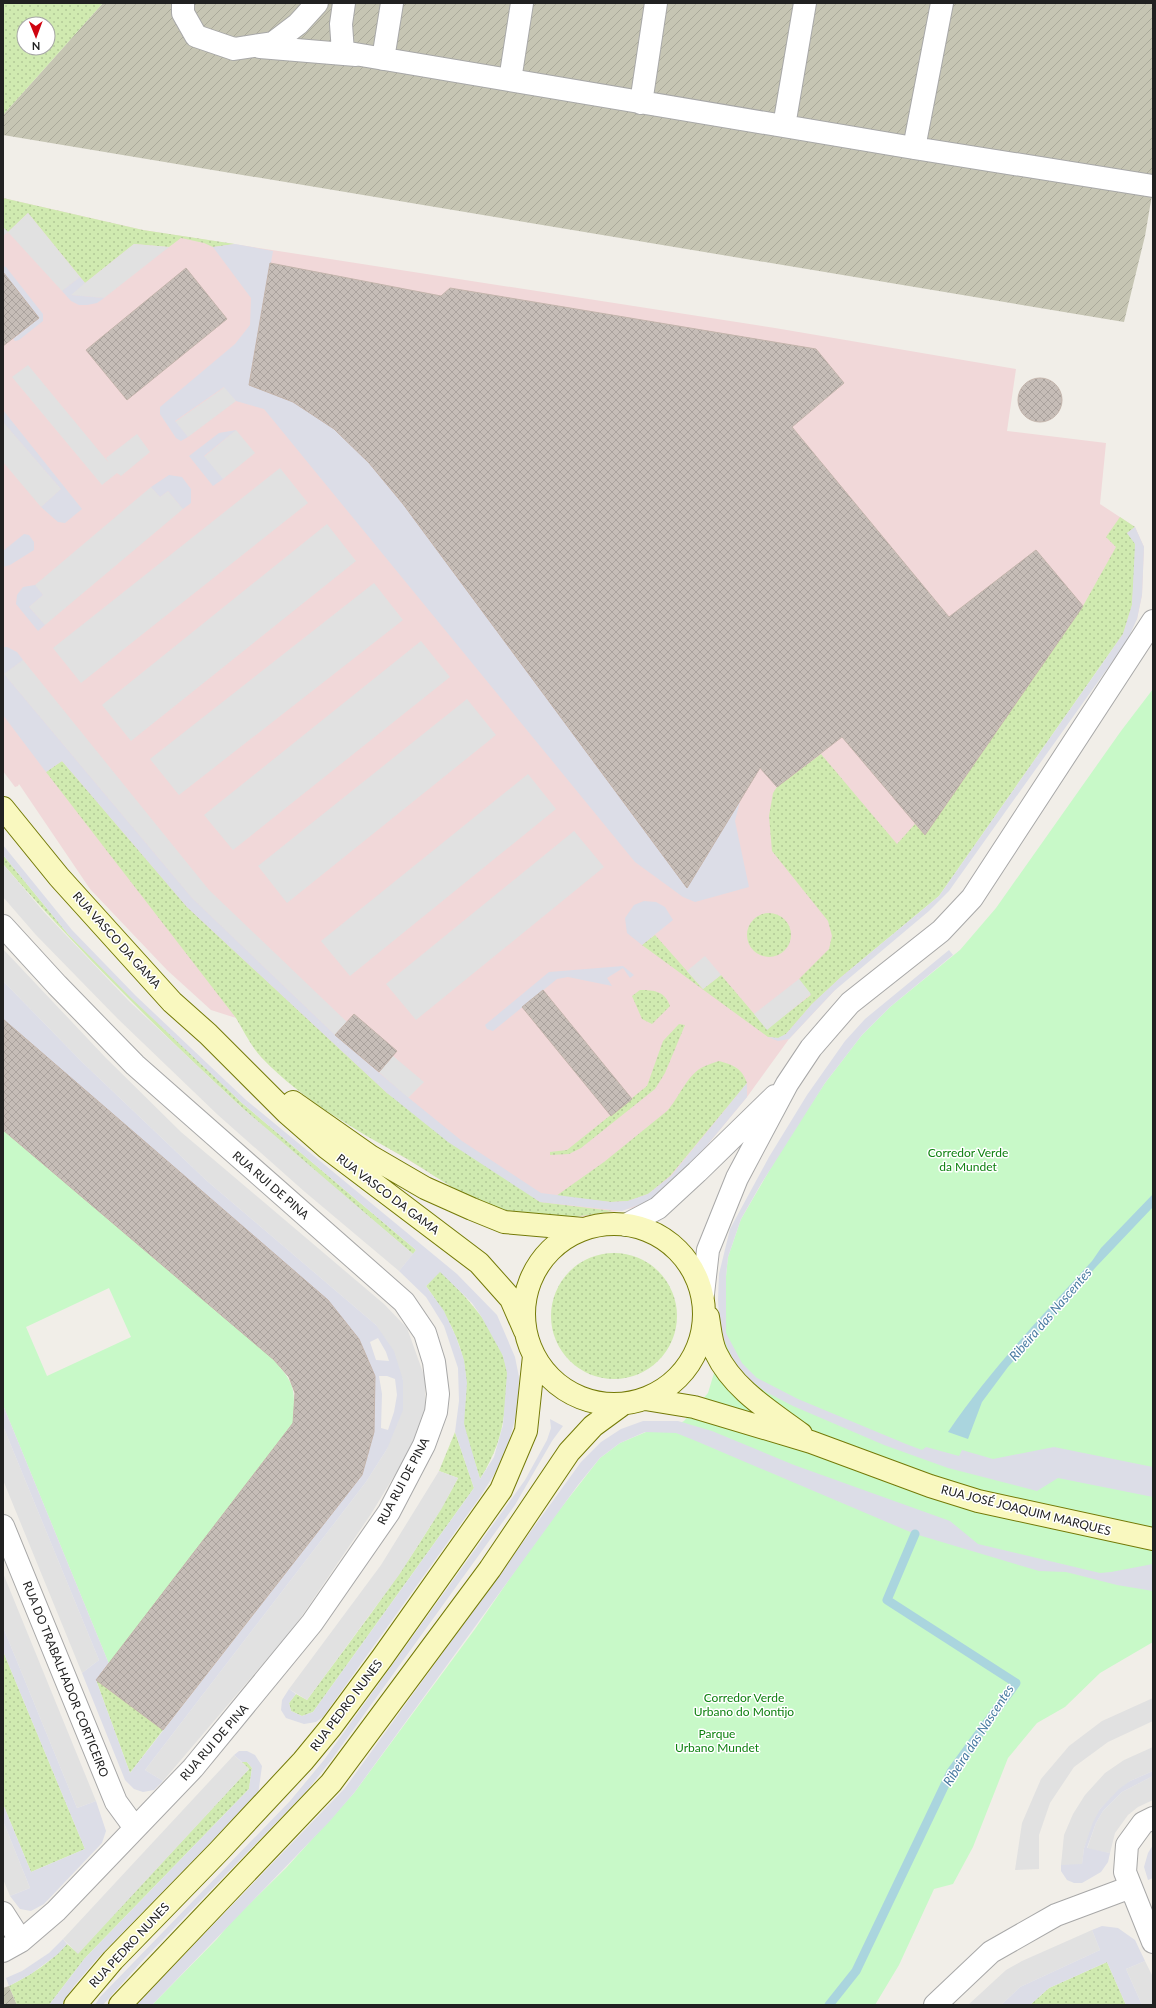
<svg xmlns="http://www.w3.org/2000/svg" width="1156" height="2008" font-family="Lato,sans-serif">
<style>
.commercial{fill:#f1d8d9}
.construction{fill:url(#construction-furrows)}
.grass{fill:url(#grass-dots);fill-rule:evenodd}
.park{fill:#c8f9c8;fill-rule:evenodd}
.parking{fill:#e1e1e1}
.plaza{fill:#dcdde7;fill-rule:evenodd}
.water{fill:#aad5de}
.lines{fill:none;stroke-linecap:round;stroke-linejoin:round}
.stream{stroke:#aad5de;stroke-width:9}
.building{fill:url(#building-cross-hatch);stroke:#c3b4ab}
.street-casing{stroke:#a8a8a8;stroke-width:24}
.secondary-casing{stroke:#747a07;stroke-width:24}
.street{stroke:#fff;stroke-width:22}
.secondary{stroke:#f9f8bf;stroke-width:22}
.labels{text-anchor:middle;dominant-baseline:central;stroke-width:3;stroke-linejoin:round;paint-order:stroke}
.street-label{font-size:12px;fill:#212121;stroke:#fff}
.park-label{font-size:12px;fill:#0e8110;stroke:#fff}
.water-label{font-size:13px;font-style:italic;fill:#487aa1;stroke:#fff}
</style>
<defs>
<pattern id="construction-furrows" width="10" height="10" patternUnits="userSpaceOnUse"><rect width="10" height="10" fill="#c6c5b3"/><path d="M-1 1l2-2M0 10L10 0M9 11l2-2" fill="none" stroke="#aaa99a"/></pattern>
<pattern id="grass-dots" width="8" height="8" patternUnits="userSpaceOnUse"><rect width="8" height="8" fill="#d0eab0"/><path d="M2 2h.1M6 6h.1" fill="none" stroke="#b2c897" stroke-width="1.8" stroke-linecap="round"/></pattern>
<pattern id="building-cross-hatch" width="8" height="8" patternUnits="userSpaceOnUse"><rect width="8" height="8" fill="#c6bdb7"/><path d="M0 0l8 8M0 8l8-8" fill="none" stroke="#aaa29d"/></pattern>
</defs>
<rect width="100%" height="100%" fill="#f1eee8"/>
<path class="commercial" d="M 3,198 L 143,230 L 775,328 L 1016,369 L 1007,431 L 1106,443 L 1100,504 L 1135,527 L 1144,547 L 1142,595 L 1137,619 L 834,991 L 789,1039 L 747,1097 L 679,1179 L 633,1208 L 583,1217 L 442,1180 L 363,1133 L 308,1098 L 261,1057 L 236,1018 L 211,1010 L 167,970 L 90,889 L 19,784 L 18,786 L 15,787 L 3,771 Z"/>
<path class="construction" d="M 103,3 L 1153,3 L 1153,189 L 1145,236 L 1124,322 L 3,135 L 3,115 Z
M 9,1986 L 17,2005 L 3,2005 L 3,1988 Z"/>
<path class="grass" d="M 3,3 L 103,3 L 3,115 ZM 24,24 L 48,24 L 48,48 L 24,48 Z
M 3,198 L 143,230 L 235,244 L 213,247 L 204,243 L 181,238 L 169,247 L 134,244 L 85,283 L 28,213 L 8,232 L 3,227 Z
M 1120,517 L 1135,527 L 1127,533 L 1136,544 L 1132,605 L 1123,634 L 939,896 L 840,978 L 812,1004 L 786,1034 L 779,1038 L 768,1037 L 642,945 L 655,935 L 703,989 L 721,975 L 767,1029 L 811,995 L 799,979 L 829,949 L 832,936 L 828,921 L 772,851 L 769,816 L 773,793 L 777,787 L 821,754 L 897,844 L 915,824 L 925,835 L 1083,606 L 1116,547 L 1106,537 Z
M 62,761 L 187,907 L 387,1093 L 540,1202 L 613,1211 C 580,1217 545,1222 511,1213 C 474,1203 441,1180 409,1160 C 358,1131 303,1101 262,1058 C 251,1047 244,1031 236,1018 L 46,772 Z
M 3,855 L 68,934 L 242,1103 L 416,1250 L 413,1254 C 355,1204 294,1156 238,1104 C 156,1028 77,949 3,864 Z
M747 935a22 22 0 1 1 44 0a22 22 0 1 1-44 0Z
M 640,990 C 654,990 665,991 670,1006 L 652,1024 L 642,1019 L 632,996 Z
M 679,1024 L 685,1025 L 665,1073 L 655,1089 L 581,1148 L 569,1154 L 550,1155 L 550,1152 L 567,1150 L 647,1086 L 663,1041 Z
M 719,1061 C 733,1065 742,1068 747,1083 L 670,1176 L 648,1194 L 628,1201 L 611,1202 L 556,1196 L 604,1162 L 667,1111 C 679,1098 686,1077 701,1068 C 706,1065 713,1063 719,1061 Z
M551 1316a63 63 0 1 1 126 0a63 63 0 1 1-126 0Z
M 440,1271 C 468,1299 500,1331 507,1371 C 509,1383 507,1396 505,1408 C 502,1435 495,1455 480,1479 C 476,1463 465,1438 464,1423 C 463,1410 467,1397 466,1383 C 466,1347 447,1315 426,1286 Z
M 455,1432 L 474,1488 L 313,1712 L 302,1716 L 291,1711 L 289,1703 L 296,1694 L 307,1700 C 360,1628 416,1557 458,1478 L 439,1471 Z
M 3,1651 L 85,1849 L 31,1872 L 3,1804 Z
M 96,1680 L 163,1730 L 130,1773 Z
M 242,1762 L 247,1762 L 252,1768 L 249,1789 L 85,1958 L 49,2005 L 17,2005 L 9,1986 C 31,1975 51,1962 67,1944 L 78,1953 L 249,1769 Z
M 1107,1962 L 1126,2005 L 1030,2005 L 1049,1988 Z"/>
<path class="park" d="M 1153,689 L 1153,1642 L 1100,1673 L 1065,1707 L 1037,1723 L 1008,1758 L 973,1847 L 953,1884 L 934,1889 L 899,1965 L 875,2005 L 152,2005 L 217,1939 L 231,1922 L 286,1868 L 354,1793 L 475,1629 L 539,1536 L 600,1458 L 620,1443 L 646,1432 L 663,1432 L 684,1421 L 708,1393 L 726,1333 L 726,1276 L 728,1257 L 741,1219 L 786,1142 L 825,1083 L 862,1035 L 890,1007 L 960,950 L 996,908 L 1121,731 Z
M 3,1130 L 274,1360 C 296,1385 295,1390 293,1423 L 109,1664 L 3,1405 ZM 109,1288 L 131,1337 L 47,1376 L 26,1327 Z"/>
<path class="parking" d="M 28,213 L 80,277 L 62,291 L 8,232 L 3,236 L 3,227 L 8,232 Z
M 134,244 L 169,247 L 104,298 L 70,295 Z
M 28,365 L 109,463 L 106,458 L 137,434 L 150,452 L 121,476 L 117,473 L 102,485 L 12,377 Z
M 225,387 L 236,401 L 188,437 L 175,422 Z
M 3,422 L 61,489 L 41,507 L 3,462 Z
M 236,430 L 255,453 L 223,479 L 204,457 Z
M 280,468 L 308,503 L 81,683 L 53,648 Z
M 151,487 L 160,497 L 168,491 L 183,509 L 45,625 L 29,607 L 43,595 L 35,585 Z
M 327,524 L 356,561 L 131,741 L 102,705 Z
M 374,583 L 403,620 L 179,795 L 150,759 Z
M 421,641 L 450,677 L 233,850 L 204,815 Z
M 23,660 L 209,890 L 347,1022 L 335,1035 L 192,898 L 4,674 Z
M 467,699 L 496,735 L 287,903 L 258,866 Z
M 528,774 L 556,809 L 350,976 L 321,941 Z
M 574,831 L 604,867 L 416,1020 L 386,984 Z
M 3,864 L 44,912 L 129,1001 L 239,1105 L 413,1254 L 399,1271 L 305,1192 L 218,1115 L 118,1019 L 36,935 L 3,897 Z
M 3,949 L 105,1057 L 181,1132 L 384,1304 L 407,1328 L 425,1378 L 425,1409 L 416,1440 L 371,1514 L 295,1626 L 163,1781 L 145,1770 L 366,1482 L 387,1449 L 403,1380 L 376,1325 L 207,1181 L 82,1062 L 3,981 Z
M 705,956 L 721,975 L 703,989 L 687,971 Z
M 799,979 L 811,994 L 767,1030 L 754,1014 Z
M 393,1056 L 424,1082 L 408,1098 L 379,1072 Z
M 3,1426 L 99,1660 L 82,1673 L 3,1480 Z
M 439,1471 L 458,1478 L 442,1508 L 399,1575 L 307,1700 L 289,1689 L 381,1565 Z
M 3,1573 L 96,1801 L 77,1808 L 3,1627 Z
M 1153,1698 L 1153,1721 L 1108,1742 L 1074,1767 L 1050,1803 L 1039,1835 L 1039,1869 L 1015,1870 L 1022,1823 L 1041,1779 L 1069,1746 L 1102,1721 Z
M 1153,1747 L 1153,1771 L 1130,1781 L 1100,1809 L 1084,1848 L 1082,1865 L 1061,1865 L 1064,1835 L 1073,1814 L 1085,1795 L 1105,1773 L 1124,1760 Z
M 234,1755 L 249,1769 L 78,1954 L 63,1939 Z
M 1153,1776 L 1153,1800 L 1138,1807 L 1128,1815 L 1115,1833 L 1110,1853 L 1087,1849 L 1096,1823 L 1103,1811 L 1122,1792 Z
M 3,1821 L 30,1888 L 10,1896 L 3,1879 Z
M 1092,1930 L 1100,1950 L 1020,1987 L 1001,2005 L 968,2005 L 1006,1970 L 1022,1961 Z
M 1145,1961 L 1153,1977 L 1153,2005 L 1142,2005 L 1126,1969 Z"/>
<path class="plaza" d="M 235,244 L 273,251 L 249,385 L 293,402 L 334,429 L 369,463 L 403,504 L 687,888 L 740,801 L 735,821 L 749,887 L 695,902 L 683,897 L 635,862 L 264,409 L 236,401 L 224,387 L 175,421 L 188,437 L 181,441 L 176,438 L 160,414 L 160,407 L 235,344 L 250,325 L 251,298 L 213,247 Z
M 3,266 L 6,267 L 43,314 L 43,321 L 19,340 L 15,341 L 13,339 L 39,318 L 3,272 Z
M 80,277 L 85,283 L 71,295 L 104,298 L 97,303 L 87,305 L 79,305 L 71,301 L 62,291 Z
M 3,410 L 82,509 L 65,523 L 58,522 L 41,507 L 61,489 L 3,422 Z
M 236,430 L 204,456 L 223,479 L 213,486 L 189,456 L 219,433 Z
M 169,475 L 182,477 L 191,489 L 191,503 L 183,509 L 168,491 L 160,497 L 151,487 Z
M 1135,527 L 1144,547 L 1142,595 L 1137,619 L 1127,641 L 949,891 L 929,911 L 834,991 L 789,1039 L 778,1041 L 768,1037 L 778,1038 L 786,1034 L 812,1004 L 840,978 L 939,896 L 1123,634 L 1132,605 L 1135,544 L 1127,533 Z
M 24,534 L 29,535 L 34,542 L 34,550 L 10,565 L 3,567 L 3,551 Z
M 35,585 L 43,595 L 29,607 L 45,625 L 38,631 L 16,604 L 17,595 L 23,587 Z
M 3,647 L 7,647 L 17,652 L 23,660 L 4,674 L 192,898 L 335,1035 L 404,1094 L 462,1141 L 541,1193 L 611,1202 L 628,1201 L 648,1194 L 671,1176 L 747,1083 L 747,1097 L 679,1179 L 654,1199 L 622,1211 L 540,1202 L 448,1142 L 387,1093 L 187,907 L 62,761 L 46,772 L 3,715 Z
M 3,845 L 72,930 L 136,996 L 246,1100 L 457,1274 L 497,1315 L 515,1357 L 519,1377 L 518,1407 L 505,1457 L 480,1497 L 323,1717 L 316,1722 L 304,1724 L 286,1718 L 281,1710 L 282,1700 L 289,1689 L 296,1694 L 289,1703 L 291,1711 L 302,1716 L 313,1712 L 474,1488 L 455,1432 L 459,1401 L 458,1368 L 444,1326 L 426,1297 L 399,1271 L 416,1250 L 242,1103 L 131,998 L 68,934 L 3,855 ZM 440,1272 L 472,1303 L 481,1316 L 503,1356 L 507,1373 L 503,1425 L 494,1457 L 480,1479 L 464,1424 L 467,1383 L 464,1360 L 456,1337 L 444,1311 L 426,1286 Z
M 644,901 L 656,902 L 665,907 L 673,920 L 642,945 L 627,933 L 625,918 L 634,905 Z
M 949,950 L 953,955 L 890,1007 L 862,1035 L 825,1083 L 761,1184 L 741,1219 L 728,1257 L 726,1276 L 726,1333 L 742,1363 L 757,1378 L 798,1399 L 906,1444 L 922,1450 L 926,1447 L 959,1456 L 962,1450 L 993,1459 L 1054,1447 L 1153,1467 L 1153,1497 L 1058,1478 L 1037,1491 L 948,1468 L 884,1445 L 793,1406 L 766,1392 L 747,1378 L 734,1362 L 720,1332 L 718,1300 L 719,1274 L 730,1229 L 769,1157 L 807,1095 L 845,1041 L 865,1019 Z
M 623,966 L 634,975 L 630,978 L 623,968 L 607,978 L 612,986 L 568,977 L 557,979 L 493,1031 L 487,1029 L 485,1025 L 549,972 Z
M 3,981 L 82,1062 L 207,1181 L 376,1325 L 394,1351 L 403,1380 L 403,1410 L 387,1449 L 366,1482 L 145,1770 L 163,1781 L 154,1790 L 143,1792 L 134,1789 L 125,1780 L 82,1673 L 99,1660 L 3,1426 L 3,1405 L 109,1664 L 96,1680 L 130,1773 L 362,1475 L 374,1432 L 375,1376 L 359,1339 L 328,1301 L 3,1019 ZM 378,1338 L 386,1352 L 389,1361 L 376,1360 L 370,1342 ZM 379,1376 L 387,1376 L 395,1379 L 397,1395 L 394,1412 L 388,1430 L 381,1428 L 382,1394 Z
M 550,1419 L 563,1426 L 552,1441 L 515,1505 L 332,1759 L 306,1792 L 143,1960 L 103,2005 L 95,2005 L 100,1997 L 290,1801 L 324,1760 L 525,1480 L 547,1440 L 551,1428 Z
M 643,1421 L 678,1421 L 712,1431 L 794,1465 L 950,1521 L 978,1544 L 1100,1573 L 1111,1572 L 1153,1564 L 1153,1591 L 1117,1585 L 1066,1572 L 1039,1571 L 915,1534 L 696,1441 L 676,1433 L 645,1432 L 620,1443 L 600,1458 L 578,1485 L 354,1793 L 329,1822 L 152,2005 L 136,2005 L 345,1788 L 581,1462 L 601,1442 L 621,1429 Z
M 3,1627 L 77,1808 L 96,1801 L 106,1831 L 102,1843 L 44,1904 L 31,1911 L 20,1909 L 10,1896 L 30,1888 L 3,1821 L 3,1804 L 31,1872 L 85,1849 L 3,1651 Z
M 239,1751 L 247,1751 L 255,1755 L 262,1766 L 258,1795 L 96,1960 L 74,1986 L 62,2005 L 49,2005 L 85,1958 L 249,1789 L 252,1768 L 247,1762 L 242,1762 L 234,1755 Z
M 1153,1771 L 1153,1776 L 1122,1792 L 1103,1811 L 1096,1823 L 1087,1848 L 1110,1853 L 1108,1862 L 1101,1872 L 1082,1883 L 1074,1883 L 1067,1880 L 1061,1871 L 1061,1865 L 1082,1864 L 1084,1848 L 1093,1822 L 1100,1809 L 1119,1789 L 1130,1781 Z
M 1153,1845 L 1153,1878 L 1148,1880 L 1144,1867 L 1148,1853 Z
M 1102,1926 L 1118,1928 L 1135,1940 L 1145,1961 L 1126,1969 L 1142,2005 L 1126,2005 L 1107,1962 L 1049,1988 L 1030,2005 L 1001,2005 L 1020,1987 L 1100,1950 L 1092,1930 Z
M 63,1939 L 67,1944 L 58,1954 L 31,1974 L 9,1986 L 6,1978 L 22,1971 L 49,1953 Z"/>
<path class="water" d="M 1153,1194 L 1153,1207 L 1096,1267 L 1008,1367 L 982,1402 L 968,1439 L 948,1432 C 990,1370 1042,1316 1092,1261 L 1101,1248 Z"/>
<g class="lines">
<path class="stream" d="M 829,2005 L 856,1971 L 951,1772 L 1016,1683 L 887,1600 L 915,1534"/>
</g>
<path class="building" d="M 270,263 L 441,296 L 450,288 L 816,349 L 844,383 L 792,427 L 949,617 L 1036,550 L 1083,606 L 925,835 L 842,737 L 777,787 L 760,768 L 687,888 L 403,504 L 369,463 L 334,429 L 293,402 L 249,385 Z
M 186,268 L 227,319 L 127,400 L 86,350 Z
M 3,272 L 39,318 L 3,346 Z
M1018 400a22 22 0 1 1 44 0a22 22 0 1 1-44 0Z
M 543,990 L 632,1099 L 611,1116 L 522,1007 Z
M 354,1014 L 397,1051 L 379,1072 L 335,1035 Z
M 3,1019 L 328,1300 L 359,1339 L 375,1376 L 374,1432 L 362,1475 L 163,1730 L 96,1680 L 293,1423 L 295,1393 L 289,1377 L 274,1360 L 3,1130 Z"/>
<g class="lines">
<g class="street-casing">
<path id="street" d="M 183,3 L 183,13 L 196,36 L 234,49 L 273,43 L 298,24 L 317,3
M 344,3 L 341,24 L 343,52 L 914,148 L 1153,186
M 260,47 L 356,55
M 383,59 L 392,3
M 510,80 L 522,3
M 641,103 L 656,3
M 784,126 L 805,3
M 914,148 L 942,3
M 3,926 L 57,985 L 135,1065 L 404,1302 L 425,1333 L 434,1362 L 438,1394 L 436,1412 L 424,1445 L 389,1512 L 312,1623 L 193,1768 L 56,1911 L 21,1941 L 3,1951
M 626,1225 L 658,1208 L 697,1172 L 775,1096
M 703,1294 L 708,1250 L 737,1178 L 787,1084 L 811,1048 L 850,1003 L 941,931 L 972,898 L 1153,621
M 3,1526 L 116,1802 L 135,1828
M 1153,1818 L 1143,1823 L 1127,1845 L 1125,1872 L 1153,1942
M 3,1913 L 21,1941
M 935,2005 L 991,1952 L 1056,1915 L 1131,1887"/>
</g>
<g class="secondary-casing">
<path id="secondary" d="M 3,808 L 59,877 L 172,1002 L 208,1034 L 287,1113 L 327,1148 L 479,1263 L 511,1299 L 525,1331
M 293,1102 L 370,1156 L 425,1188 L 472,1209 L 504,1222 L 583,1229
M524 1314a90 90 0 1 1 180 0a90 90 0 1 1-180 0Z
M 708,1317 C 710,1329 711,1343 716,1353 C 733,1389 770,1411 801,1434
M 645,1399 L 694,1407 L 811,1442 L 930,1486 L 978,1501 L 1153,1539
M 75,2005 L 113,1960 L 219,1851 L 303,1761 L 331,1727 L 382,1658 L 501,1490 L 526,1431 L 534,1356
M 120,2005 L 331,1783 L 490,1569 L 569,1452 L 593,1426 L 623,1404"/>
</g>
<use href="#street" class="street"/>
<use href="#secondary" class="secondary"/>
</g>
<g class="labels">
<g class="street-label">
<text transform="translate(117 940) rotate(48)">RUA VASCO DA GAMA</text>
<text transform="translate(271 1185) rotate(41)">RUA RUI DE PINA</text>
<text transform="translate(388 1194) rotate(37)">RUA VASCO DA GAMA</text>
<text transform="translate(403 1481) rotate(-62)">RUA RUI DE PINA</text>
<text transform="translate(1026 1510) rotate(14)">RUA JOSÉ JOAQUIM MARQUES</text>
<text transform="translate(66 1679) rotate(68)">RUA DO TRABALHADOR CORTICEIRO</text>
<text transform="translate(346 1705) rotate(-53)">RUA PEDRO NUNES</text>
<text transform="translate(214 1742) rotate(-49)">RUA RUI DE PINA</text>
<text transform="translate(129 1945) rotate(-47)">RUA PEDRO NUNES</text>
</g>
<g class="park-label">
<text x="968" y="1152">Corredor Verde<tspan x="968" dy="14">da Mundet</tspan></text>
<text x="744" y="1697">Corredor Verde<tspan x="744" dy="14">Urbano do Montijo</tspan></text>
<text x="717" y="1733">Parque<tspan x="717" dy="14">Urbano Mundet</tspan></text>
</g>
<g class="water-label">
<text transform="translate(1050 1314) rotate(-49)">Ribeira das Nascentes</text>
<text transform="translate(978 1735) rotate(-57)">Ribeira das Nascentes</text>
</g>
</g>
<rect width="1156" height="2008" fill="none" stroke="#212121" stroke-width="8"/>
<g transform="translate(36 36) rotate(179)"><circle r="19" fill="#ffffff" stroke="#a6a6a6"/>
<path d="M0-3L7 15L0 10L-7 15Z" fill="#cf0410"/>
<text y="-6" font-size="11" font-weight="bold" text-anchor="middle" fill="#212121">N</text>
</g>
</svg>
